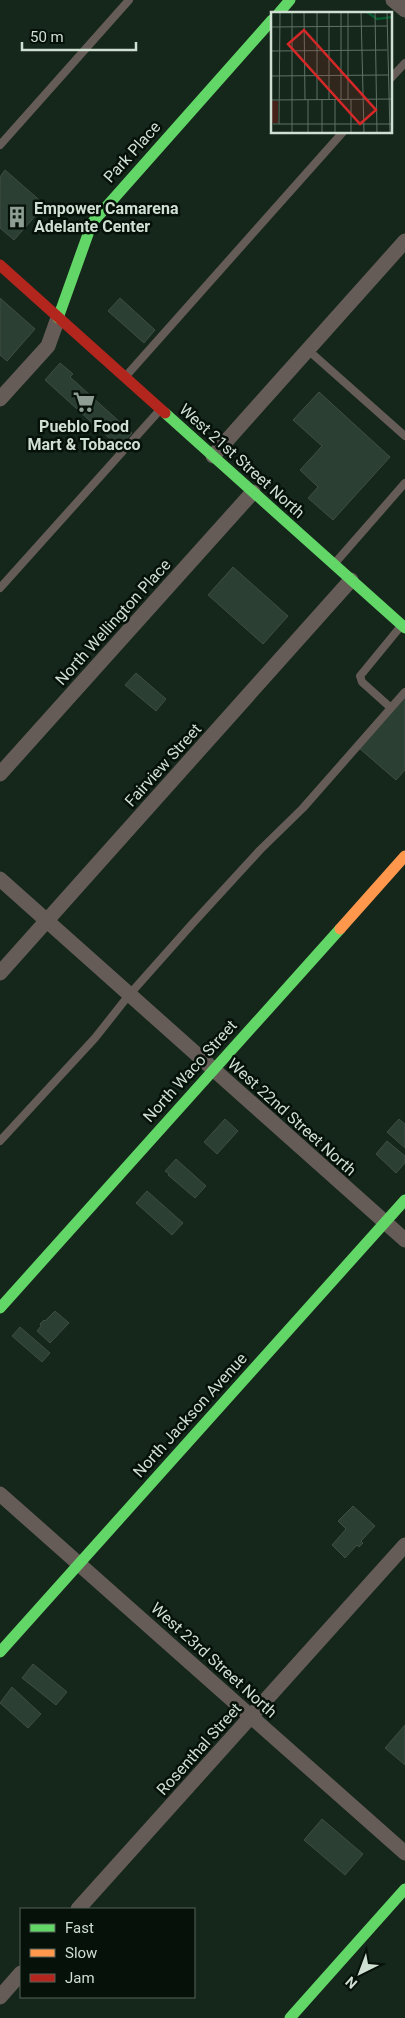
<svg xmlns="http://www.w3.org/2000/svg" width="405" height="2018" font-family="Roboto,sans-serif">
<style>
.building{fill:#2b3f33;stroke:#404d44}
.lines{fill:none;stroke-linecap:round;stroke-linejoin:round}
.lane{stroke:#665c57;stroke-width:8}
.street{stroke:#665c57;stroke-width:15}
.fast{stroke:#63d668;stroke-width:11}
.slow{stroke:#ff974d;stroke-width:11}
.jam{stroke:#b3261e;stroke-width:11}
.labels{text-anchor:middle;dominant-baseline:central;stroke-width:5;stroke-linejoin:round;paint-order:stroke}
.street-label{font-size:16px;fill:#cfdfd2;stroke:#061109}
.poi-label{font-size:16px;font-weight:bold;fill:#cfdfd2;stroke:#061109;text-anchor:start}
.inset-river{fill:none;stroke:#06592e;stroke-width:2.5}
.inset-road{fill:none;stroke:#5f7064;stroke-width:1}
.view{fill:#d62828;fill-opacity:0.15;stroke:#d62828;stroke-width:2.5}
.inset-edge{fill:none;stroke:#cfdfd2;stroke-width:2.5}
</style>
<rect width="100%" height="100%" fill="#15261b"/>
<path class="building" d="M 5,170 L 45,205 L 14,240 L 0,228 L 0,177 Z
M 0,298 L 35,329 L 7,361 L 0,355 Z
M 120,298 L 155,330 L 144,343 L 108,311 Z
M 60,363 L 73,374 L 70,377 L 132,433 L 119,447 L 45,380 Z
M 319,392 L 390,457 L 333,520 L 308,498 L 318,487 L 300,470 L 322,446 L 293,420 Z
M 233,567 L 288,616 L 263,644 L 208,595 Z
M 136,673 L 166,699 L 156,711 L 125,685 Z
M 405,697 L 405,770 L 396,780 L 359,748 Z
M 225,1119 L 238,1131 L 217,1154 L 204,1142 Z
M 399,1119 L 405,1124 L 405,1148 L 387,1132 Z
M 387,1141 L 405,1156 L 405,1163 L 396,1173 L 376,1154 Z
M 176,1159 L 206,1186 L 195,1198 L 168,1175 L 169,1174 L 165,1171 Z
M 147,1191 L 183,1223 L 172,1235 L 136,1203 Z
M 55,1311 L 69,1323 L 50,1343 L 37,1331 L 41,1326 L 40,1324 L 44,1320 L 45,1321 Z
M 20,1327 L 50,1353 L 42,1362 L 12,1336 Z
M 353,1506 L 375,1526 L 361,1541 L 363,1543 L 359,1547 L 357,1545 L 345,1558 L 332,1545 L 346,1529 L 338,1521 Z
M 33,1664 L 67,1692 L 56,1705 L 22,1678 Z
M 12,1687 L 41,1714 L 28,1728 L 0,1703 Z
M 405,1725 L 405,1765 L 385,1748 Z
M 322,1819 L 363,1854 L 345,1875 L 304,1840 Z"/>
<g class="lines">
<path class="lane" d="M 391,78 L 405,63
M 0,145 L 129,0
M 308,350 L 405,436
M 126,376 L 343,132
M 335,563 L 405,483
M 0,588 L 159,411
M 391,708 L 362,682 L 360,676 L 401,626
M 0,1141 L 95,1038 L 129,995 L 193,923 L 260,850 L 303,808 L 405,692"/>
<path class="street" d="M 393,0 L 405,10
M 0,399 L 48,346 L 58,318
M 213,456 L 405,241
M 0,774 L 253,492
M 0,879 L 405,1240
M 0,973 L 351,580
M 0,1494 L 405,1853
M 78,1909 L 405,1545
M 0,1997 L 21,1973"/>
<path class="fast" d="M 278,14 L 290,0
M 58,318 L 92,223 L 272,20
M 165,413 L 405,628
M 0,1308 L 340,929
M 0,1652 L 405,1200
M 290,2018 L 405,1889"/>
<path class="slow" d="M 340,929 L 405,856"/>
<path class="jam" d="M 0,265 L 165,413"/>
</g>
<defs>
<g id="building-bare" transform="scale(1.725)"><path d="M-4-6H4V6H1V3H-1V6H-4ZM-2.5-4.3h1.7v1.8h-1.7ZM.8-4.3h1.7v1.8H.8ZM-2.5-1h1.7V.8h-1.7ZM.8-1h1.7V.8H.8Z" fill="#8e9e92" stroke="#061109" stroke-width="2.5" paint-order="stroke"/></g>
<g id="supermarket-bare" transform="scale(1.725)"><path d="M-6-5.5h2.5l.6 2H6L4.5 2H-2.5L-4.4-4H-6ZM-1.5 3.2a1.3 1.3 0 1 0 .1 0ZM3 3.2a1.3 1.3 0 1 0 .1 0Z" fill="#8e9e92" stroke="#061109" stroke-width="2.5" paint-order="stroke"/></g>
</defs>
<g fill-rule="evenodd">
<use href="#building-bare" x="17" y="217"/>
<use href="#supermarket-bare" x="84" y="402"/>
</g>
<g class="labels">
<g class="street-label">
<text transform="translate(132 152) rotate(-48)">Park Place</text>
<text transform="translate(242 461) rotate(42)">West 21st Street North</text>
<text transform="translate(113 622) rotate(-48)">North Wellington Place</text>
<text transform="translate(163 765) rotate(-48)">Fairview Street</text>
<text transform="translate(190 1071) rotate(-48)">North Waco Street</text>
<text transform="translate(292 1117) rotate(42)">West 22nd Street North</text>
<text transform="translate(190 1415) rotate(-48)">North Jackson Avenue</text>
<text transform="translate(214 1660) rotate(42)">West 23rd Street North</text>
<text transform="translate(199 1749) rotate(-48)">Rosenthal Street</text>
</g>
<g class="poi-label">
<text x="34" y="208">Empower Camarena<tspan x="34" dy="18">Adelante Center</tspan></text>
<text x="84" y="426" text-anchor="middle">Pueblo Food<tspan x="84" dy="18">Mart &amp; Tobacco</tspan></text>
</g>
</g>
<g transform="translate(271 12)">
<rect width="121" height="121" fill="#15261b"/>
<path d="M 0,89 L 7,89 L 7,111 L 0,111 Z" fill="#46211a"/>
<path class="inset-river" d="M 96,0 L 106,7 L 122,5"/>
<path class="inset-road" d="M 21,0 L 21,121M 33,0 L 34,88M 46,0 L 46,88M 58,0 L 58,87M 70,0 L 70,87M 77,0 L 77,87M 90,0 L 93,121M 104,0 L 106,121M 116,0 L 119,121M 0,15 L 116,14M 0,39 L 116,38M 0,64 L 117,63M 51,87 L 51,121M 64,87 L 64,121M 80,87 L 80,121M 0,88 L 122,87M 37,88 L 37,121M 2,112 L 122,112M 8,112 L 9,0"/>
<path class="view" d="M 33,18 L 105,98 L 89,112 L 17,32 Z"/>
<rect width="121" height="121" class="inset-edge"/>
</g>
<rect x="20" y="1908" width="175" height="90" fill="#061109" stroke="#566359"/>
<rect x="30" y="1924" width="25" height="8" fill="#63d668" stroke="#566359"/>
<text x="65" y="1933" font-size="15" fill="#cfdfd2">Fast</text>
<rect x="30" y="1949" width="25" height="8" fill="#ff974d" stroke="#566359"/>
<text x="65" y="1958" font-size="15" fill="#cfdfd2">Slow</text>
<rect x="30" y="1974" width="25" height="8" fill="#b3261e" stroke="#566359"/>
<text x="65" y="1983" font-size="15" fill="#cfdfd2">Jam</text>
<g transform="translate(360 1973) rotate(222)" stroke="#061109" stroke-width="4" paint-order="stroke">
<path d="M0-4L9 19L0 12L-9 19Z" fill="#cfdfd2"/>
<text y="-8" font-size="14" font-weight="bold" text-anchor="middle" fill="#cfdfd2">N</text>
</g>
<path d="M22 42v8h114v-8" fill="none" stroke="#cfdfd2" stroke-width="2.5"/>
<text x="30" y="42" font-size="15" fill="#cfdfd2" stroke="#061109" stroke-width="4" paint-order="stroke">50 m</text>
</svg>
